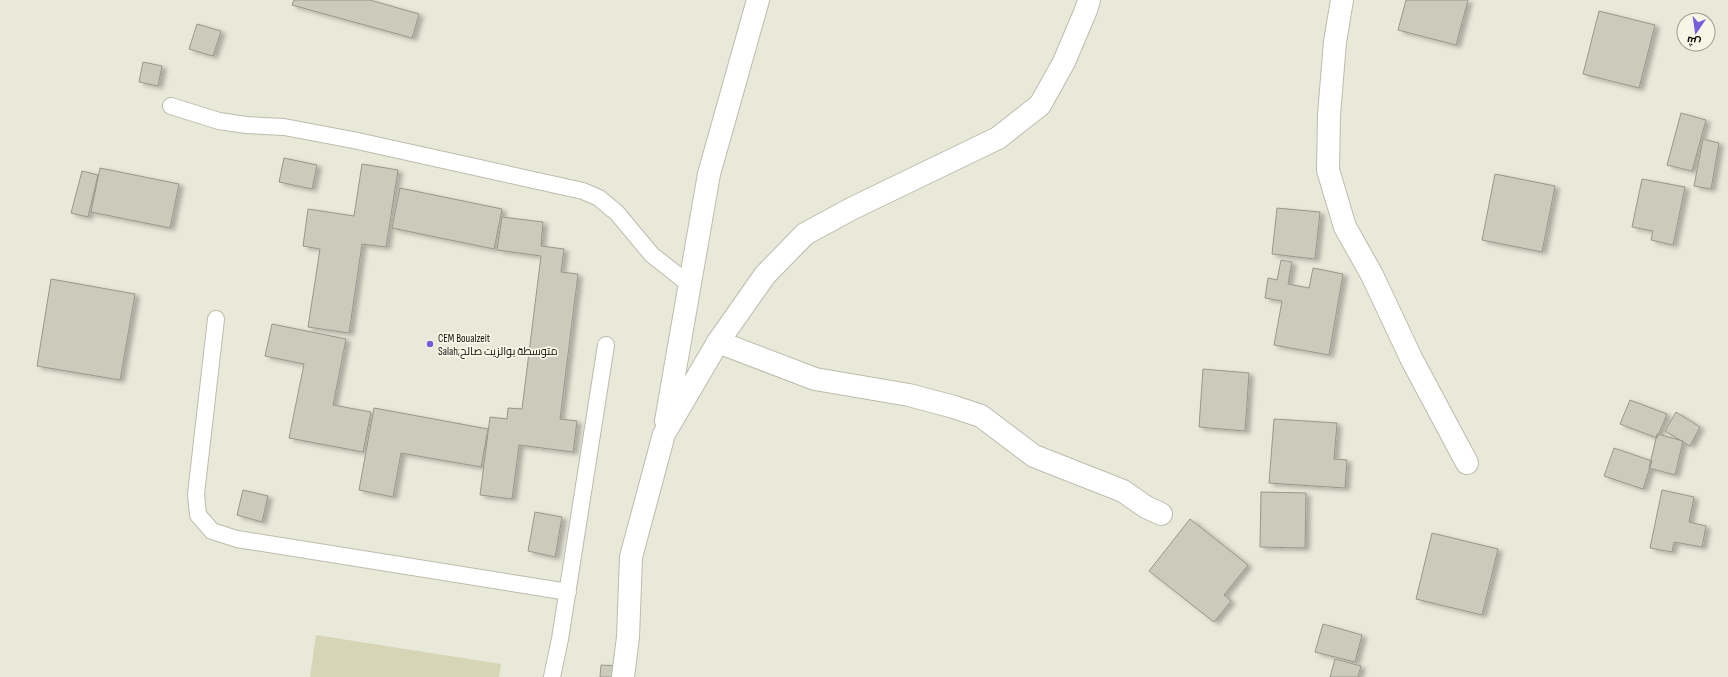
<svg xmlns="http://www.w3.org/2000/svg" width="1728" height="677" font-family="'Sofia Sans Condensed',Cairo,sans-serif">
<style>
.green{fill:#d6d6b6}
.building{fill:#cbcbbc;stroke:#98988a;filter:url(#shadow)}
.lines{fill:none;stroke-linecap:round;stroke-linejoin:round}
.lane-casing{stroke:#bcbcad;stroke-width:18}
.street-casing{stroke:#bcbcad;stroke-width:24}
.secondary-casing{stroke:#bcbcad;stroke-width:24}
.lane{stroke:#fff;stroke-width:16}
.street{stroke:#fff;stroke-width:22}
.secondary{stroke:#fff;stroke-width:22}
.poi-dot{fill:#755ed9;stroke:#f6f6e7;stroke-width:1.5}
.labels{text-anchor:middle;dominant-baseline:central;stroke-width:3.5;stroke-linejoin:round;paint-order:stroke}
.poi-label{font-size:11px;fill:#10100b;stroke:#f6f6e7;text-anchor:start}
</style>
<defs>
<filter id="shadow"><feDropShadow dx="4.5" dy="2.5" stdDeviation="2" flood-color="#0004"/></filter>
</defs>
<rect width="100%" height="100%" fill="#e9e9da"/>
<path class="green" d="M 316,635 L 501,664 L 499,677 L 310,677 Z"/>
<path class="building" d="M 294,0 L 370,0 L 419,14 L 412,38 L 292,5 Z
M 1406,0 L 1468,0 L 1456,45 L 1398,30 Z
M 1599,11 L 1655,25 L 1639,88 L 1583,74 Z
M 197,24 L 221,31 L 213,56 L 189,49 Z
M 143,62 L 162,66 L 158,86 L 139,82 Z
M 1681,113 L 1706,120 L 1692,171 L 1667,165 Z
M 1703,139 L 1719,143 L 1711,189 L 1694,186 Z
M 284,158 L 317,165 L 312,189 L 279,182 Z
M 362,164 L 398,170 L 386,247 L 362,244 L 349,333 L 308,327 L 320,249 L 303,246 L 308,209 L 354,216 Z
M 100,168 L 179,184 L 170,228 L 91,212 Z
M 82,171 L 98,175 L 88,217 L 71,213 Z
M 1495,174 L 1555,186 L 1542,252 L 1482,240 Z
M 1642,179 L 1685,187 L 1673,245 L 1651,240 L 1653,231 L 1632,227 Z
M 400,188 L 502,209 L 494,249 L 392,228 Z
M 1277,208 L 1320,212 L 1315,259 L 1272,254 Z
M 502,217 L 543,222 L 541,246 L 564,249 L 561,272 L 578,274 L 560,419 L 577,421 L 573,452 L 519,445 L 512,499 L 480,495 L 490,417 L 507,419 L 508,408 L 522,409 L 541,256 L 497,250 Z
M 1281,260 L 1292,262 L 1288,284 L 1309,288 L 1313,268 L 1343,274 L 1329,355 L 1274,345 L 1282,301 L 1265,298 L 1268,278 L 1277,280 Z
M 51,279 L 135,294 L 120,380 L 37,366 Z
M 272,324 L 346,339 L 333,405 L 371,412 L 363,452 L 289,438 L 304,364 L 265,356 Z
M 1203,369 L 1249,373 L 1245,431 L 1199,427 Z
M 1630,400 L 1667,414 L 1657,438 L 1620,424 Z
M 374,408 L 488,429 L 481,467 L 401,453 L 393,497 L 359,490 Z
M 1676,412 L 1700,427 L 1690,446 L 1665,431 Z
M 1274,419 L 1337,423 L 1334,459 L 1347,460 L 1345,488 L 1269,483 Z
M 1657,434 L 1683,441 L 1675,475 L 1649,468 Z
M 1614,448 L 1652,461 L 1643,489 L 1604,476 Z
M 243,490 L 268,496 L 262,522 L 237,515 Z
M 1662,490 L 1694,497 L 1689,522 L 1706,526 L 1702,547 L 1674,542 L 1672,552 L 1650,548 Z
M 1261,492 L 1306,493 L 1305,548 L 1260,547 Z
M 535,512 L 562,517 L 555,557 L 528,551 Z
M 1190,519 L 1248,565 L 1224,595 L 1231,601 L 1214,622 L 1149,571 Z
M 1432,533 L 1498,549 L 1482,615 L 1416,599 Z
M 1323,624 L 1362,635 L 1355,662 L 1315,652 Z
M 1335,659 L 1361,666 L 1358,677 L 1330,677 Z
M 601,665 L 618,666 L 617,677 L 600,677 Z"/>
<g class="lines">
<g class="lane-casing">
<path id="lane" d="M 171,106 L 219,121 L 246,125 L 284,127 L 353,140 L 583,191 L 599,198 L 617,213 L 652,255 L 689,284
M 216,319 L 196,494 L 198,515 L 212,531 L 237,539 L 568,592
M 552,677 L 560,639 L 606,345"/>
</g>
<g class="street-casing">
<path id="street" d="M 1342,0 L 1335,42 L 1329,115 L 1328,170 L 1345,227 L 1372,275 L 1412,360 L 1467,463
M 718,342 L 815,379 L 909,395 L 954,407 L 981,416 L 1034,456 L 1123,491 L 1146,507 L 1161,514"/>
</g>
<g class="secondary-casing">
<path id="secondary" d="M 666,421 L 709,174 L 758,0
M 623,677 L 628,637 L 631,557 L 664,434 L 718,342 L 765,275 L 805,234 L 851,209 L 998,138 L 1040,105 L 1064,62 L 1086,10 L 1089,0"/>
</g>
<use href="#lane" class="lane"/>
<use href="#street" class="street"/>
<use href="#secondary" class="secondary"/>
</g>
<circle class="poi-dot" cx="430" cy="344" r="4"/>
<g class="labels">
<g class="poi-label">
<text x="438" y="338">CEM Boualzeit<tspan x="438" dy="13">Salah;متوسطة بوالزيت صالح</tspan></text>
</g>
</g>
<g transform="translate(1696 32) rotate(193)"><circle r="19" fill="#f6f6e7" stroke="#9a9a8f"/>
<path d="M0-3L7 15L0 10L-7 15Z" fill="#755ed9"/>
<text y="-6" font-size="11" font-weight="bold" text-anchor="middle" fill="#10100b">ش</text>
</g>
</svg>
